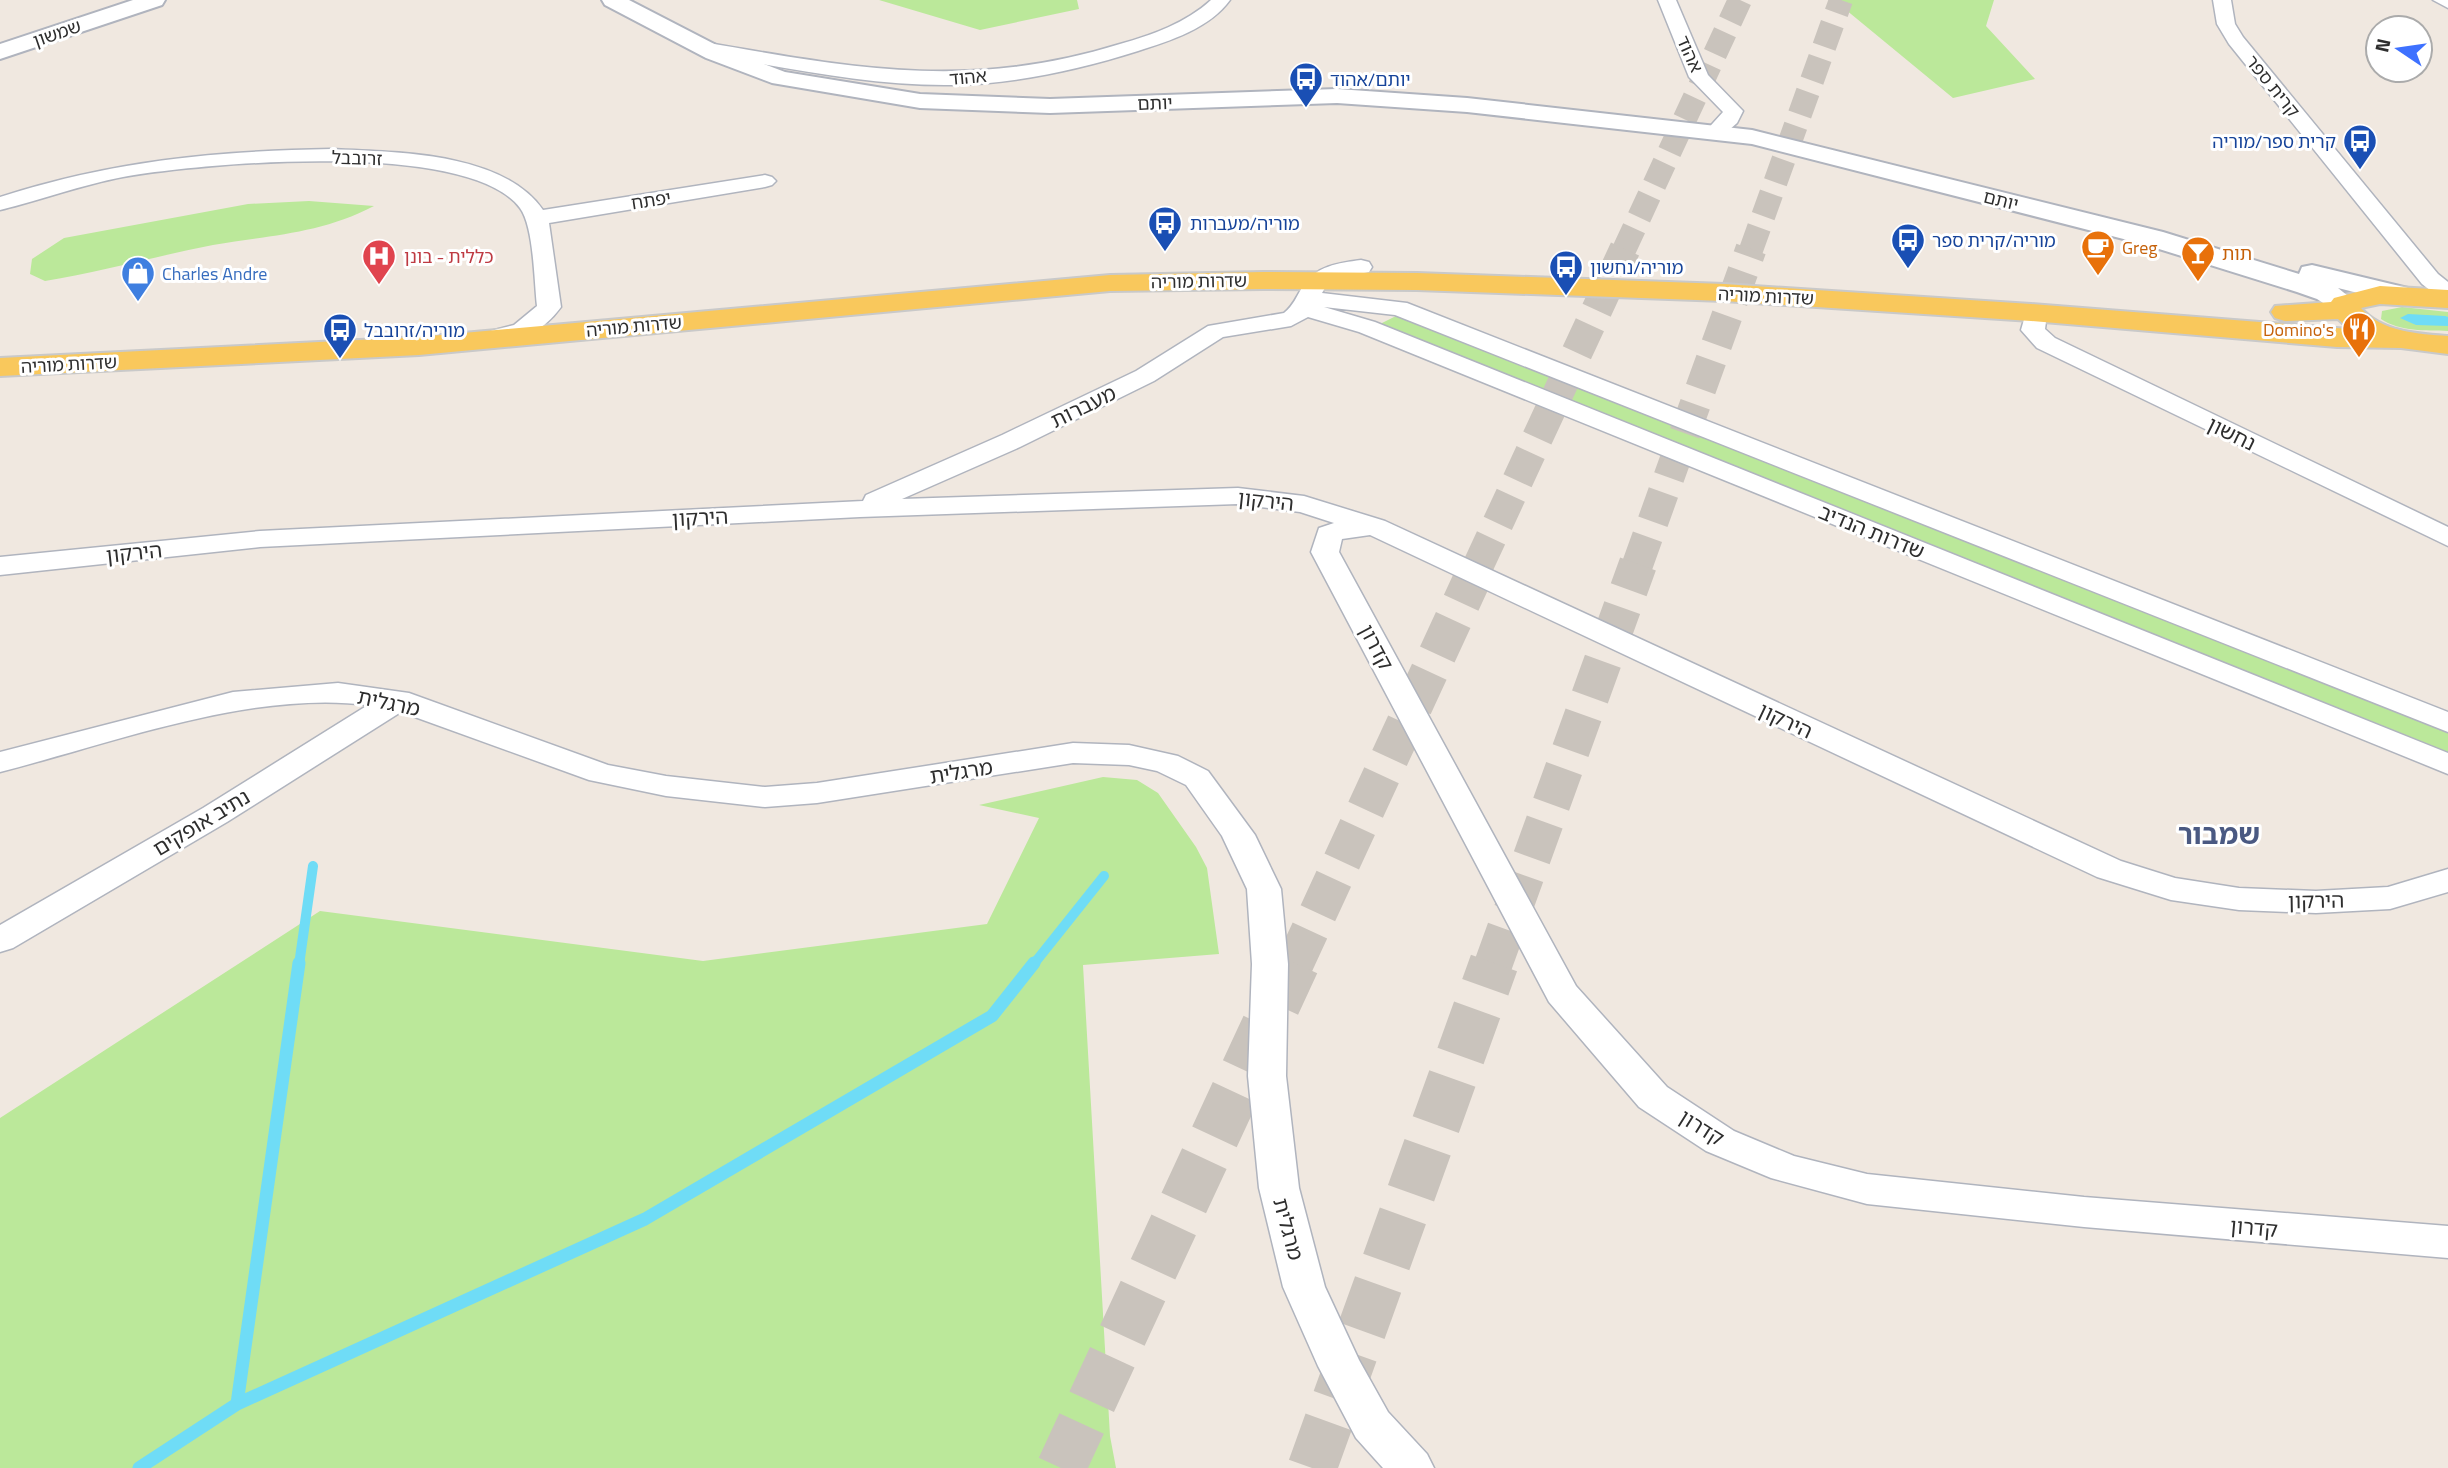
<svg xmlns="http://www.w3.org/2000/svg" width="2448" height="1468" font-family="'Titillium Web','Noto Sans Hebrew',sans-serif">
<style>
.green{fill:#bbe89a}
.water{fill:#6fdcf6}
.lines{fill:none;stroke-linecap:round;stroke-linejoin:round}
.stream-far1{stroke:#6fdcf6;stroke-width:10}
.stream{stroke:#6fdcf6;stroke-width:13}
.trunk-tunnel-far3{stroke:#c9c3bc;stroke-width:24;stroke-dasharray:24 12;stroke-linecap:butt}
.trunk-tunnel-far2{stroke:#c9c3bc;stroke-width:31;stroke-dasharray:31 16;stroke-linecap:butt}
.trunk-tunnel-far1{stroke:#c9c3bc;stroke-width:38;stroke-dasharray:38 19;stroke-linecap:butt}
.trunk-tunnel{stroke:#c9c3bc;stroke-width:49;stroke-dasharray:49 24;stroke-linecap:butt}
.minor-casing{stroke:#b0b4be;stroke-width:3}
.tertiary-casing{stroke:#b0b4be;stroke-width:4}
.primary-casing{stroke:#c9c9c9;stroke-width:4}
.minor{fill:#fff;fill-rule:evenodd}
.tertiary{fill:#fff;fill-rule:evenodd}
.primary{fill:#f9c85c;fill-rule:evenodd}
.labels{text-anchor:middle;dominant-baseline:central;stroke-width:6;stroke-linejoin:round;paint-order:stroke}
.far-street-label{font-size:18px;fill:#2e2e2e;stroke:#fff}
.far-transit-label{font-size:18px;fill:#164399;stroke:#fff;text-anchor:start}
.far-food-label{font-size:18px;fill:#c56008;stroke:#fff;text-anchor:start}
.far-health-label{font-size:18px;fill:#be3a42;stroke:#fff;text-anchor:start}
.far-shop-label{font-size:18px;fill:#366cbe;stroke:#fff;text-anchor:start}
.street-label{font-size:21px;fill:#2e2e2e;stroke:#fff}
.district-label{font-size:28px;font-weight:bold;fill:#4a5982;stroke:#fff}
</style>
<rect width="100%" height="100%" fill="#f0e8e0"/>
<path class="green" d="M 879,0 L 1077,0 L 1079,9 L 980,30 Z
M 1834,0 L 1994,0 L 1986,26 L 2035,79 L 1953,98 Z
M 309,201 L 374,206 C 320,234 271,235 213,245 C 156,256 101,272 45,281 L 30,274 L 32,259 L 64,238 L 248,204 Z
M 2402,307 L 2448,312 L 2448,331 C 2426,330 2400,332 2381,319 L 2382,311 Z
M 1400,314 L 2448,732 L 2448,757 L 1378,325 Z
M 1103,777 L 1137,780 L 1158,793 L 1196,847 L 1207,868 L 1219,954 L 1083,965 L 1110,1436 L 1116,1468 L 0,1468 L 0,1118 L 320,911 L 703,961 L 987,924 L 1039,818 L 979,805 Z"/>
<path class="water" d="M 2408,314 L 2445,316 L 2448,317 L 2448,326 L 2416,325 L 2400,318 Z"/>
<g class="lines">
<path class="stream-far1" d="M 299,965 L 313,866
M 1033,965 L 1104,876"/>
<path class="stream" d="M 237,1404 L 299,963
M 139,1468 L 237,1404 L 645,1219 L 992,1016 L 1034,963"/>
<path class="trunk-tunnel-far3" d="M 1624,250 L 1740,0
M 1751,250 L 1841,0"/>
<path class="trunk-tunnel-far2" d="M 1478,566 L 1625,249
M 1637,566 L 1751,249"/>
<path class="trunk-tunnel-far1" d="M 1294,965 L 1479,564
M 1493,965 L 1638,564"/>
<path class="trunk-tunnel" d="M 1061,1468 L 1295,963
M 1312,1468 L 1494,963"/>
<g class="minor-casing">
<path id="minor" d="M 1211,0 L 1230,0 C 1210,28 1170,41 1138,51 C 1078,70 1014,84 951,85 C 867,86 785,67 703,54 L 694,48 L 703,42 C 854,68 969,91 1120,44 C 1152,35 1186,23 1211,0 Z
M 1658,0 L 1676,0 L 1708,75 L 1743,111 L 1737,123 L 1721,137 L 1707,137 L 1704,133 L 1723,112 L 1689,77 Z
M 2213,0 L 2231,0 L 2235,24 L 2243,37 L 2438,274 L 2448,282 L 2448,300 L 2440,298 L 2422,284 L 2229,44 L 2217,24 Z
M 2433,0 L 2448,0 L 2448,8 Z
M 331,149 C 396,152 503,152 543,210 L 765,175 L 772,177 L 776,181 L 772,185 L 765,187 L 549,223 L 561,307 C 544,331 509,352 479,344 L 476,339 L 479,334 L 514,325 L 537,306 C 534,281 534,227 520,208 C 468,139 202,163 123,177 C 81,185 41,200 0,210 L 0,197 C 112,161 214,151 331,149 Z
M 1361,260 L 1369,262 L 1372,267 L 1369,272 C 1351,276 1332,275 1322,293 L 1407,303 L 2448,712 L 2448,732 L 1395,315 L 1324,307 L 1375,322 L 2448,753 L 2448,774 L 1359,332 L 1308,317 L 1291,326 L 1223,337 L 1154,381 L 1020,447 L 902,499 L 1238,488 L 1304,496 L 1385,521 L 2121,861 L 2175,878 L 2239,888 L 2316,891 L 2388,887 L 2448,869 L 2448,892 L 2390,909 L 2316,913 L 2239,910 L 2171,900 L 2097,877 L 1370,535 L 1342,539 L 1339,552 L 1576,986 L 1667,1087 L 1734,1131 L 1794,1156 L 1867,1174 L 2084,1197 L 2448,1226 L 2448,1258 L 2084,1227 L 1867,1204 L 1771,1178 L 1706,1151 L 1639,1107 L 1549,1002 L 1311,552 L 1319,528 L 1334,523 L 1300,512 L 1238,504 L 860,517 L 260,547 L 0,575 L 0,557 L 260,531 L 863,501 L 866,495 L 1002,435 L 1136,371 L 1208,326 L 1284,313 C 1294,305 1296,297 1303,286 C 1316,266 1338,263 1361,260 Z
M 2035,307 L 2043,309 L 2047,314 L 2045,329 L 2055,338 L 2448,527 L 2448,546 L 2037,348 L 2021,330 L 2027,309 Z
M 338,683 L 409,693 L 608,765 L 666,776 L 765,787 L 817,783 L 1073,743 L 1129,745 L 1178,756 L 1208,771 L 1255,835 L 1281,889 L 1288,964 L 1286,1076 L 1299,1188 L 1325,1287 L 1359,1360 L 1388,1412 L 1427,1454 L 1434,1468 L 1383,1468 L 1356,1438 L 1318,1366 L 1283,1287 L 1259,1188 L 1248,1076 L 1252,964 L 1247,889 L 1222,836 L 1186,785 L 1157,771 L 1129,765 L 1073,763 L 817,803 L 765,807 L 666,796 L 589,780 L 401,712 L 227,822 L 13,948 L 0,952 L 0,925 L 203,808 L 368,705 C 252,690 113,743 0,772 L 0,752 L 233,692 Z"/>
</g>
<g class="tertiary-casing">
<path id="tertiary" d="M 133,0 L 165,0 L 162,5 L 0,59 L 0,44 Z
M 602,0 L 629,0 L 722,48 L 785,72 L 920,94 L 1050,99 L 1337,89 L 1467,98 L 1752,130 L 2163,232 L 2299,274 L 2302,267 L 2312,265 L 2412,289 L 2416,295 L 2412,301 L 2402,304 L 2338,288 L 2358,304 L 2354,310 L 2344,313 L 2334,310 L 2317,299 L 2297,292 L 2143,244 L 1752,144 L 1467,112 L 1337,103 L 1050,113 L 920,108 L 772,83 L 706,58 L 605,5 Z"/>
</g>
<g class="primary-casing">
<path id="primary" d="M 1263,272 L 1417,273 L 1724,284 L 2031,304 L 2349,329 L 2338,319 L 2285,321 L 2275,318 L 2271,312 L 2275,306 L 2331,302 L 2334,298 L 2380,286 L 2448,290 L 2448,308 L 2380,304 L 2361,308 C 2382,332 2418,334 2448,336 L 2448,354 L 2401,348 L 2337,347 L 2031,321 L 1724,301 L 1417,290 L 1263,289 L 1110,291 L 419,355 L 0,376 L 0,358 L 419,337 L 1110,275 Z"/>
</g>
<use href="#minor" class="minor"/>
<use href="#tertiary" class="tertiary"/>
<use href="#primary" class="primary"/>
</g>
<defs>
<g id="bus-pin" transform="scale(1.75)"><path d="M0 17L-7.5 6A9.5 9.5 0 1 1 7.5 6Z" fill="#1a4fb4" stroke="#fff"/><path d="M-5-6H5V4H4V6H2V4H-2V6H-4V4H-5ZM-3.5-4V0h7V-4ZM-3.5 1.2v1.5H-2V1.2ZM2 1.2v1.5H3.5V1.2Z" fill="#fff"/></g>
<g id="cafe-pin" transform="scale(1.75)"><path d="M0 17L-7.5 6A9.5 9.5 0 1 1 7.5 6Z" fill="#e8710a" stroke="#fff"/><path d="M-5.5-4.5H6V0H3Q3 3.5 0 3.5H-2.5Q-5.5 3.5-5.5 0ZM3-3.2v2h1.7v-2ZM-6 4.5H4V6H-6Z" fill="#fff"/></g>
<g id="bar-pin" transform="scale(1.75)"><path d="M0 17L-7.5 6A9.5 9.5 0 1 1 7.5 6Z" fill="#e8710a" stroke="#fff"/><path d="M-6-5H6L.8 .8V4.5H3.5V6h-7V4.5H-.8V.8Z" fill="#fff"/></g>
<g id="hospital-pin" transform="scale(1.75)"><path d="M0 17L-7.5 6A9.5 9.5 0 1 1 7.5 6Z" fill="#e0444e" stroke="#fff"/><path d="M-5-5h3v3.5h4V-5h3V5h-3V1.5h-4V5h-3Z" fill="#fff"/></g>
<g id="shop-pin" transform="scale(1.75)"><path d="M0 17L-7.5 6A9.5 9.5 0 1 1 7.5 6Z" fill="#3f7fe0" stroke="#fff"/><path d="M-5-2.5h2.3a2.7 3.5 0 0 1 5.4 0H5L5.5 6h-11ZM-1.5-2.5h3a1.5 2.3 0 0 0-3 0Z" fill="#fff"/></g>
<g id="restaurant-pin" transform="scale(1.75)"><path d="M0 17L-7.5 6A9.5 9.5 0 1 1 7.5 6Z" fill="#e8710a" stroke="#fff"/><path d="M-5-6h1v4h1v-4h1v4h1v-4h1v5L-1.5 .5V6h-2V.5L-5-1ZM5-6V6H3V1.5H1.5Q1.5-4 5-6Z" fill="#fff"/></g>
</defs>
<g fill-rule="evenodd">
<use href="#bus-pin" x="1306" y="79"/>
<use href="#bus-pin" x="2360" y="141"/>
<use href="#bus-pin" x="1165" y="223"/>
<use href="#bus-pin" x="1908" y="240"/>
<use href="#cafe-pin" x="2098" y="247"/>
<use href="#bar-pin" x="2198" y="253"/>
<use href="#hospital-pin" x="379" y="256"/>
<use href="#bus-pin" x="1566" y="267"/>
<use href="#shop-pin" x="138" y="273"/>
<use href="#restaurant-pin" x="2359" y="329"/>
<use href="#bus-pin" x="340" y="330"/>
</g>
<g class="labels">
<g class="far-street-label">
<text transform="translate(57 33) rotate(-19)">שמשון</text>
<text transform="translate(1690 54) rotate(66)">אהוד</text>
<text transform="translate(968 77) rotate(-5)">אהוד</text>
<text transform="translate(2273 86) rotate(51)">קרית ספר</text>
<text transform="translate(1155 103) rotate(-2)">יותם</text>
<text transform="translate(357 158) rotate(2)">זרובבל</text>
<text transform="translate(651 200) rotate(-9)">יפתח</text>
<text transform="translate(2001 200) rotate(14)">יותם</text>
<text transform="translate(1199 281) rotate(-1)">שדרות מוריה</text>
<text transform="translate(1766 296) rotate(3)">שדרות מוריה</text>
<text transform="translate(634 326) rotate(-5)">שדרות מוריה</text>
<text transform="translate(69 364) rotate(-3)">שדרות מוריה</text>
</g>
<g class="far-transit-label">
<text x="1330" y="79">יותם/אהוד</text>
<text x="2336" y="141" text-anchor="end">קרית ספר/מוריה</text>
<text x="1190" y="223">מוריה/מעברות</text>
<text x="1932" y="240">מוריה/קרית ספר</text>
<text x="1590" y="267">מוריה/נחשון</text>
<text x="364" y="330">מוריה/זרובבל</text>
</g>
<g class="far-food-label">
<text x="2122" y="247">Greg</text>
<text x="2222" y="253">תות</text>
<text x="2334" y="329" text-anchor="end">Domino's</text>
</g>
<g class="far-health-label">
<text x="404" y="256">כללית - בונן</text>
</g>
<g class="far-shop-label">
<text x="162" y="273">Charles Andre</text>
</g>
<g class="street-label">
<text transform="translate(1083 406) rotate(-26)">מעברות</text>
<text transform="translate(2232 433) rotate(26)">נחשון</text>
<text transform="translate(1266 500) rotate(6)">הירקון</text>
<text transform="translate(700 517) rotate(-3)">הירקון</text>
<text transform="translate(1872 531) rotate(22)">שדרות הנדיב</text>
<text transform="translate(134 552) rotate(-6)">הירקון</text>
<text transform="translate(1377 647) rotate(62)">קדרון</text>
<text transform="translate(389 702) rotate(12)">מרגלית</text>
<text transform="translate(1786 720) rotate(25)">הירקון</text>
<text transform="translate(961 771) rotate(-9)">מרגלית</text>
<text transform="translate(201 822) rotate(-31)">נתיב אופקים</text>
<text transform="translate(2316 900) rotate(-1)">הירקון</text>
<text transform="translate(1702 1127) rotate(32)">קדרון</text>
<text transform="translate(2254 1227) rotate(5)">קדרון</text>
<text transform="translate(1289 1229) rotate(75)">מרגלית</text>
</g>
<g class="district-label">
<text x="2219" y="833">שמבור</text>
</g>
</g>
<g transform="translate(2399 49) rotate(283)"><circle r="33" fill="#ffffff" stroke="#ababab" stroke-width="2"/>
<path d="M0-5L12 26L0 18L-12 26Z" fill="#3e71ff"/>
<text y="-10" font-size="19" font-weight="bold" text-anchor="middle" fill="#2e2e2e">N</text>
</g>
</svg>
